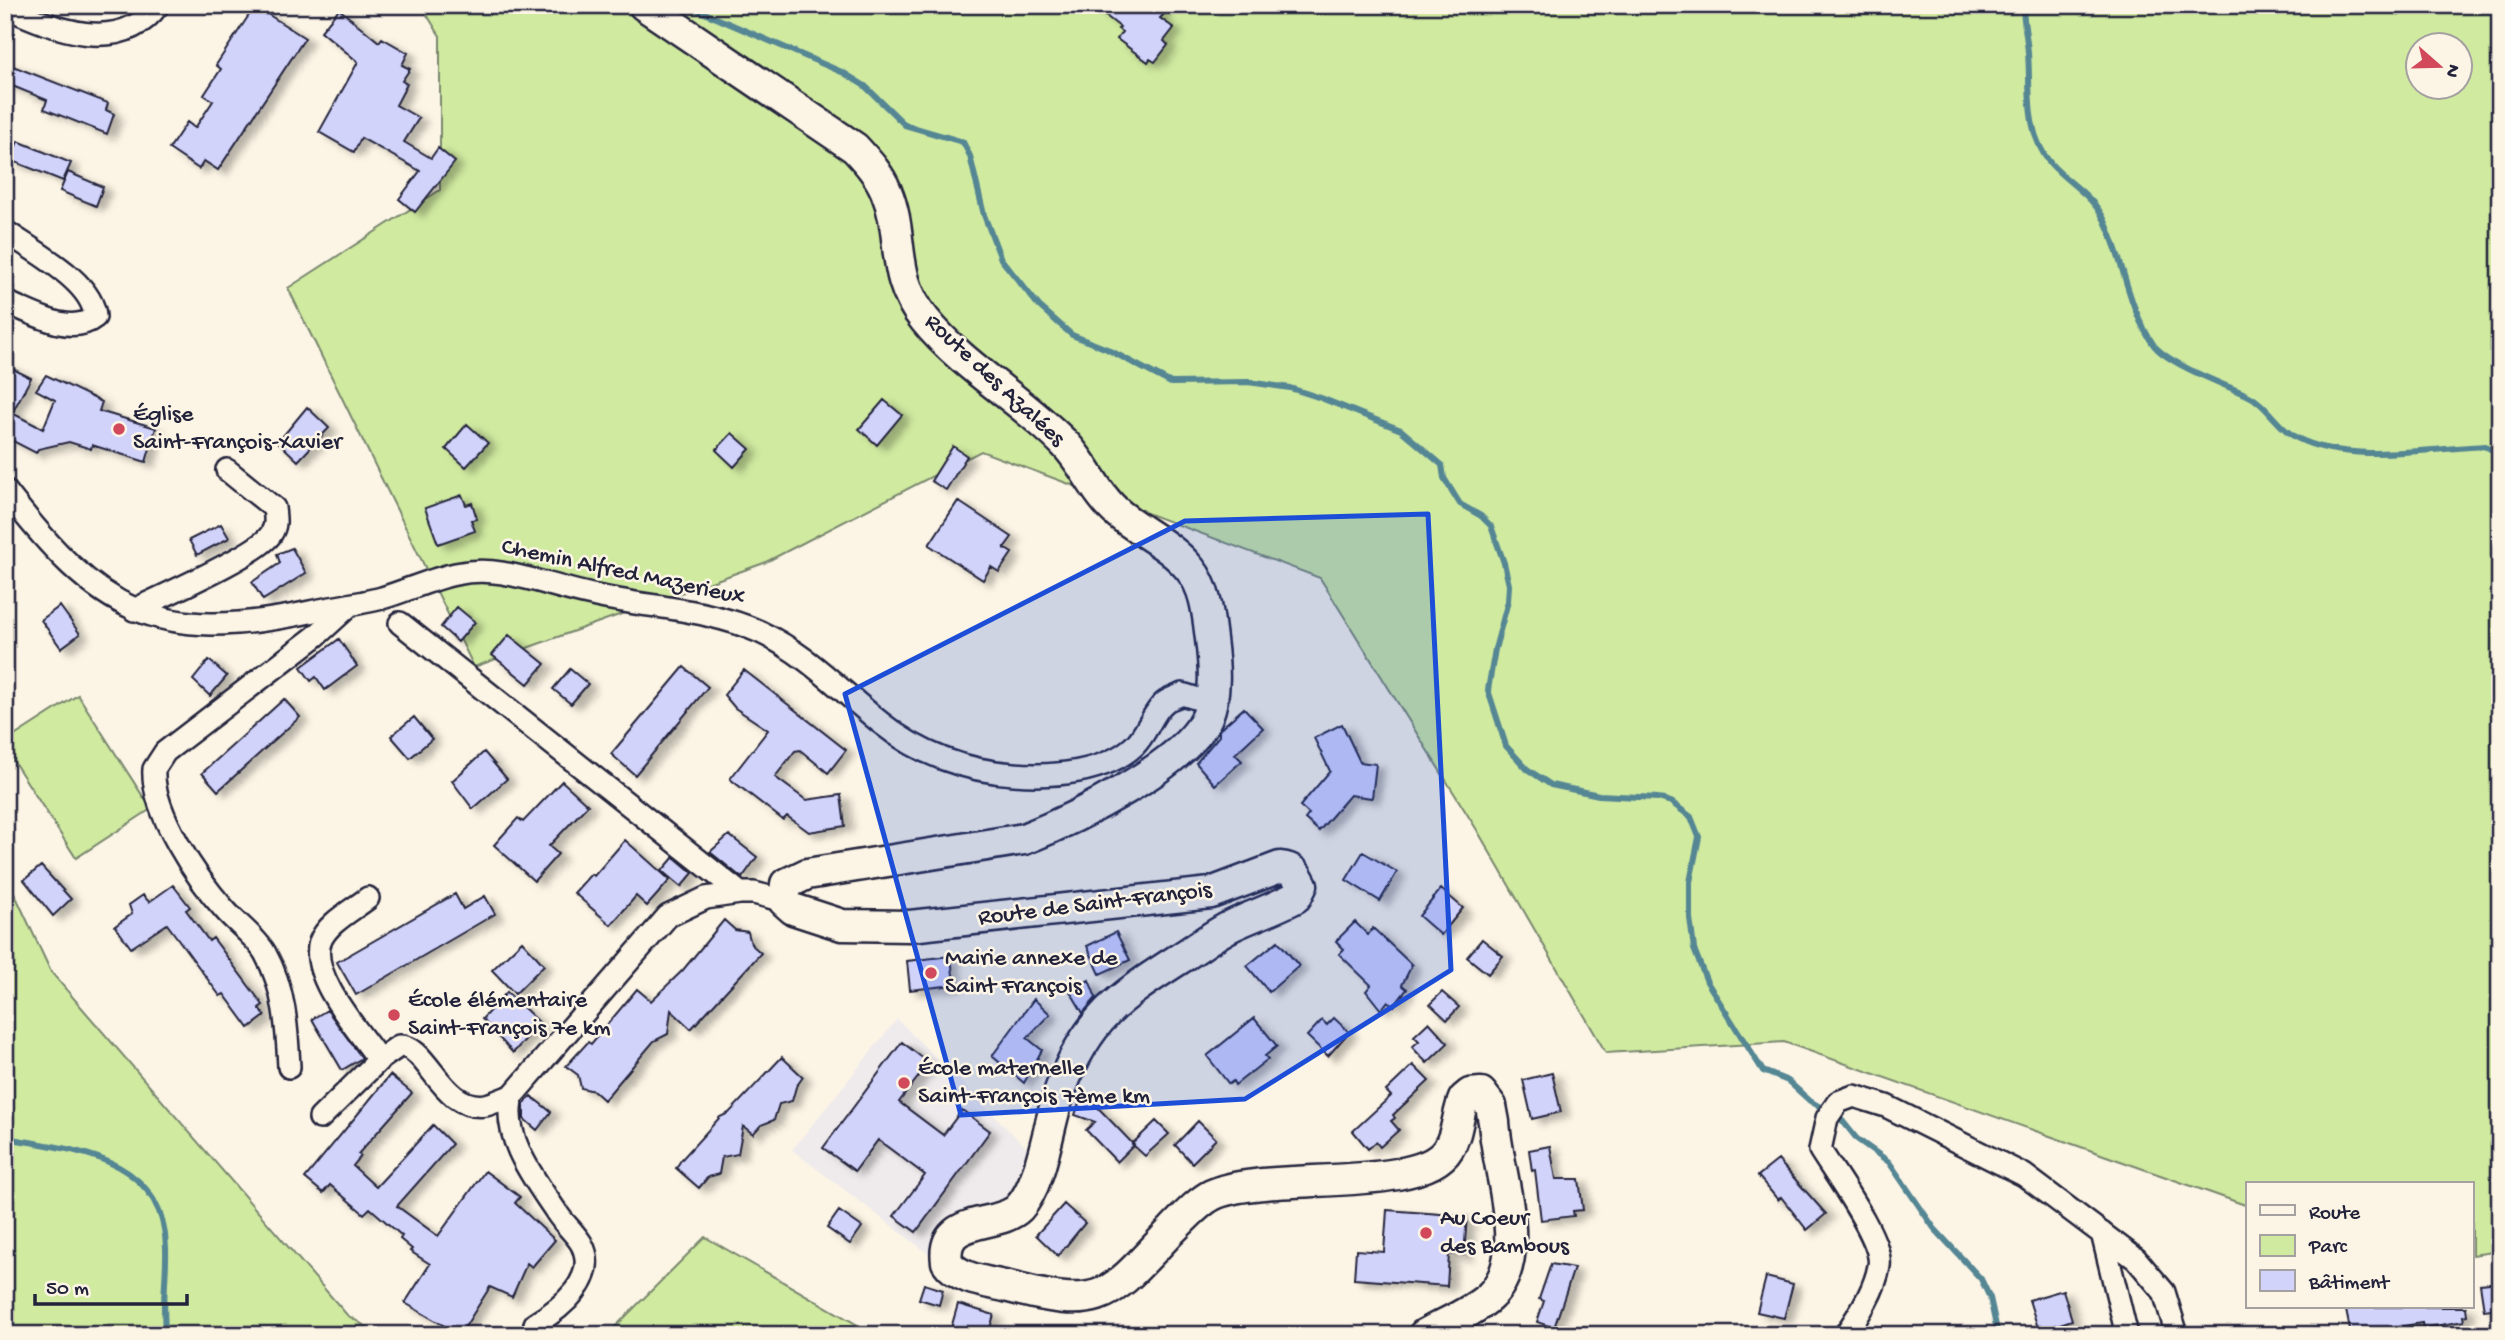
<svg xmlns="http://www.w3.org/2000/svg" width="2505" height="1340" font-family="'Gochi Hand',sans-serif">
<style>
.built{fill:#efebec}
.green{fill:#d0eaa0;stroke:#79866e;stroke-width:2;fill-rule:evenodd}
.lines{fill:none;stroke-linecap:round;stroke-linejoin:round}
.stream{stroke:#558694;stroke-width:6}
.building{fill:#d2d3fb;stroke:#22223b;stroke-width:2;filter:url(#shadow)}
.street-casing{stroke:#22223b;stroke-width:26}
.secondary-casing{stroke:#22223b;stroke-width:35}
.street{stroke:#fcf5e5;stroke-width:21}
.secondary{stroke:#fcf5e5;stroke-width:30}
.marked{fill:#1d4ed8;fill-opacity:0.2;stroke:#1d4ed8;stroke-width:5;stroke-linejoin:round}
.poi-dot{fill:#d1495b;stroke:#fcf5e5;stroke-width:2.5}
.labels{text-anchor:middle;dominant-baseline:central;stroke-width:5;stroke-linejoin:round;paint-order:stroke}
.street-label{font-size:24px;fill:#22223b;stroke:#fcf5e5}
.poi-label{font-size:24px;fill:#22223b;stroke:#fcf5e5;text-anchor:start}
</style>
<defs>
<filter id="shadow"><feDropShadow dx="8" dy="4.5" stdDeviation="3.5" flood-color="#0004"/></filter>
</defs>
<rect width="100%" height="100%" fill="#fcf5e5"/>
<filter id="ink" filterUnits="userSpaceOnUse"><feTurbulence type="fractalNoise" baseFrequency=".0143" numOctaves="2"/><feDisplacementMap in="SourceGraphic" scale="14" xChannelSelector="R" yChannelSelector="G"/><feConvolveMatrix kernelMatrix="1 2 1 2 8 2 1 2 1" color-interpolation-filters="sRGB"/></filter>
<g filter="url(#ink)">
<path class="built" d="M 897,1019 L 1027,1148 L 1018,1191 L 1008,1207 L 962,1210 L 946,1221 L 932,1242 L 930,1255 L 792,1150 Z"/>
<path class="green" d="M 421,5 L 2500,5 L 2500,1251 L 2472,1255 L 2472,1184 L 2248,1184 L 2248,1206 L 1784,1042 L 1606,1053 L 1477,830 L 1320,578 L 981,451 L 764,563 L 474,667 L 288,288 L 440,190 L 440,36 ZM 2418,46 L 2460,46 L 2460,88 L 2418,88 Z
M 78,695 L 151,809 L 76,858 L 5,748 L 5,742 Z
M 5,873 L 51,972 L 347,1315 L 380,1335 L 5,1335 Z
M 705,1237 L 875,1335 L 607,1335 Z"/>
<g class="lines">
<path class="stream" d="M 686,5 L 844,73 L 865,86 L 905,125 L 963,142 L 970,156 L 984,215 L 1001,259 L 1039,306 L 1072,335 L 1107,349 L 1171,383 L 1248,382 L 1290,388 L 1321,398 L 1401,430 L 1442,465 L 1444,478 L 1460,504 L 1481,516 L 1491,526 L 1504,563 L 1509,585 L 1508,601 L 1495,649 L 1488,690 L 1506,746 L 1527,769 L 1551,785 L 1599,795 L 1658,798 L 1671,802 L 1691,817 L 1699,837 L 1690,882 L 1690,918 L 1694,949 L 1707,982 L 1763,1071 L 1788,1081 L 1810,1101 L 1841,1119 L 1857,1139 L 1889,1162 L 1934,1228 L 1981,1279 L 1990,1298 L 1998,1335
M 2023,5 C 2023,21 2027,37 2028,53 C 2031,90 2024,132 2051,164 C 2069,184 2093,195 2105,221 C 2124,261 2127,306 2153,344 C 2166,363 2223,384 2245,394 C 2267,403 2277,428 2297,438 C 2347,464 2429,449 2485,446 L 2500,454
M 5,1138 C 74,1150 164,1156 166,1248 C 167,1278 161,1305 166,1335"/>
</g>
<path class="building" d="M 1092,5 L 1153,5 L 1164,14 L 1160,18 L 1174,28 L 1164,41 L 1168,45 L 1155,62 L 1150,59 L 1148,62 L 1117,39 L 1122,32 L 1118,29 L 1120,27 Z
M 255,6 L 305,38 L 218,170 L 204,161 L 199,169 L 169,149 L 187,122 L 195,128 L 213,101 L 204,95 L 221,69 L 216,65 Z
M 339,9 L 379,42 L 382,38 L 408,53 L 402,65 L 410,69 L 402,81 L 407,84 L 396,105 L 419,118 L 404,142 L 431,158 L 438,148 L 455,162 L 415,212 L 399,199 L 420,171 L 361,138 L 354,152 L 319,132 L 358,62 L 321,31 Z
M 5,63 L 108,103 L 106,110 L 114,114 L 107,134 L 44,109 L 47,100 L 5,83 Z
M 18,141 L 71,163 L 63,181 L 10,160 Z
M 68,172 L 103,187 L 96,206 L 60,191 Z
M 5,365 L 31,378 L 12,413 L 43,429 L 55,400 L 36,390 L 46,375 L 102,402 L 99,411 L 156,428 L 146,462 L 92,445 L 91,449 L 69,442 L 38,449 L 36,453 L 5,437 Z
M 884,400 L 902,415 L 877,445 L 859,429 Z
M 307,407 L 329,428 L 298,461 L 278,442 Z
M 467,424 L 488,443 L 466,467 L 446,449 Z
M 732,433 L 750,449 L 734,467 L 716,450 Z
M 953,446 L 967,456 L 946,490 L 931,481 Z
M 462,495 L 466,505 L 472,503 L 477,519 L 471,520 L 475,531 L 438,544 L 425,508 Z
M 958,501 L 1012,537 L 1004,548 L 1012,553 L 999,572 L 991,567 L 983,580 L 929,545 Z
M 221,524 L 229,538 L 197,555 L 189,540 Z
M 292,548 L 306,573 L 263,600 L 252,582 L 280,563 L 277,554 Z
M 60,606 L 80,634 L 61,648 L 41,620 Z
M 457,607 L 475,622 L 458,642 L 441,627 Z
M 509,635 L 545,664 L 528,684 L 492,655 Z
M 339,639 L 357,666 L 325,690 L 316,677 L 311,681 L 301,667 Z
M 209,660 L 227,676 L 210,696 L 193,680 Z
M 684,667 L 708,687 L 635,775 L 611,754 Z
M 570,669 L 588,684 L 571,704 L 553,689 Z
M 744,670 L 846,750 L 828,773 L 800,750 L 795,751 L 775,777 L 806,800 L 841,795 L 845,826 L 809,832 L 787,816 L 783,820 L 730,779 L 768,730 L 735,708 L 724,695 Z
M 284,699 L 300,717 L 218,791 L 202,773 Z
M 1244,708 L 1263,728 L 1235,754 L 1242,761 L 1215,785 L 1196,763 L 1219,736 L 1219,730 Z
M 414,717 L 432,739 L 410,758 L 391,736 Z
M 1342,724 L 1360,762 L 1376,764 L 1372,798 L 1350,795 L 1319,831 L 1305,819 L 1309,814 L 1300,806 L 1330,771 L 1314,738 Z
M 484,752 L 507,779 L 473,809 L 452,781 Z
M 562,781 L 588,805 L 549,846 L 558,854 L 534,881 L 494,845 L 518,818 L 523,822 Z
M 729,835 L 757,857 L 742,878 L 710,852 Z
M 625,840 L 670,880 L 647,906 L 636,896 L 611,925 L 574,893 L 591,874 L 594,876 Z
M 1363,852 L 1397,872 L 1380,901 L 1346,880 Z
M 674,857 L 693,873 L 681,887 L 662,871 Z
M 41,866 L 71,899 L 53,916 L 24,880 Z
M 173,885 L 190,907 L 186,910 L 209,941 L 213,938 L 263,1005 L 259,1008 L 265,1016 L 249,1028 L 224,994 L 220,996 L 167,924 L 131,948 L 115,926 L 132,914 L 129,905 L 143,895 L 149,902 Z
M 1441,889 L 1463,908 L 1441,935 L 1419,916 Z
M 455,894 L 463,909 L 485,896 L 495,914 L 356,995 L 337,962 Z
M 724,920 L 735,930 L 748,932 L 751,944 L 761,953 L 691,1029 L 671,1010 L 668,1034 L 654,1041 L 604,1100 L 594,1091 L 581,1088 L 578,1075 L 566,1066 L 588,1042 L 591,1044 L 637,989 L 651,1001 L 683,970 Z
M 1355,922 L 1368,935 L 1373,928 L 1412,965 L 1402,985 L 1407,989 L 1394,1006 L 1388,1001 L 1381,1010 L 1366,991 L 1371,985 L 1339,954 L 1344,949 L 1336,941 Z
M 1116,932 L 1130,960 L 1100,974 L 1087,946 Z
M 1482,939 L 1503,956 L 1488,974 L 1467,957 Z
M 522,941 L 544,965 L 515,994 L 492,970 Z
M 1278,941 L 1299,966 L 1269,992 L 1247,966 Z
M 951,956 L 954,985 L 910,990 L 907,961 Z
M 1089,980 L 1096,998 L 1083,1013 L 1070,991 Z
M 507,992 L 540,1023 L 513,1053 L 482,1019 Z
M 1442,992 L 1459,1007 L 1447,1020 L 1430,1004 Z
M 1034,999 L 1050,1014 L 1027,1038 L 1042,1050 L 1024,1083 L 992,1056 Z
M 327,1010 L 362,1058 L 342,1070 L 312,1019 Z
M 1254,1018 L 1277,1046 L 1265,1056 L 1268,1059 L 1235,1085 L 1233,1081 L 1229,1084 L 1207,1056 Z
M 1334,1018 L 1349,1032 L 1328,1056 L 1307,1036 L 1322,1020 L 1327,1025 Z
M 1429,1022 L 1448,1043 L 1427,1063 L 1412,1047 L 1419,1041 L 1414,1036 Z
M 902,1042 L 929,1063 L 899,1102 L 943,1135 L 962,1110 L 990,1131 L 916,1232 L 894,1216 L 925,1175 L 878,1140 L 855,1171 L 823,1148 Z
M 782,1057 L 803,1077 L 796,1087 L 792,1101 L 779,1104 L 774,1120 L 761,1125 L 753,1134 L 743,1126 L 738,1154 L 722,1157 L 719,1174 L 708,1177 L 699,1188 L 676,1168 L 681,1160 L 720,1117 L 729,1113 Z
M 1413,1065 L 1429,1081 L 1393,1115 L 1395,1118 L 1391,1121 L 1399,1130 L 1380,1147 L 1376,1142 L 1368,1149 L 1353,1131 L 1391,1096 L 1386,1091 Z
M 1552,1073 L 1561,1112 L 1532,1119 L 1523,1080 Z
M 390,1075 L 412,1093 L 358,1154 L 361,1156 L 353,1166 L 376,1187 L 433,1125 L 452,1144 L 397,1206 L 438,1236 L 485,1171 L 520,1197 L 515,1203 L 555,1240 L 532,1267 L 527,1263 L 512,1297 L 490,1287 L 460,1335 L 405,1303 L 430,1264 L 410,1251 L 412,1249 L 400,1239 L 402,1236 L 370,1208 L 364,1214 L 330,1185 L 323,1193 L 305,1178 Z
M 1083,1092 L 1134,1145 L 1117,1162 L 1086,1130 L 1095,1122 L 1075,1115 Z
M 531,1096 L 551,1112 L 537,1130 L 524,1119 L 524,1104 Z
M 1156,1121 L 1169,1134 L 1145,1156 L 1132,1144 Z
M 1198,1121 L 1216,1139 L 1192,1163 L 1175,1145 Z
M 1550,1146 L 1556,1179 L 1579,1179 L 1583,1210 L 1573,1211 L 1574,1216 L 1541,1220 L 1535,1170 L 1532,1171 L 1529,1150 Z
M 1778,1160 L 1826,1214 L 1807,1230 L 1781,1197 L 1778,1200 L 1758,1176 Z
M 1064,1204 L 1085,1223 L 1058,1256 L 1036,1235 Z
M 1387,1210 L 1467,1216 L 1464,1255 L 1449,1254 L 1447,1286 L 1354,1279 L 1356,1250 L 1384,1252 Z
M 839,1211 L 862,1227 L 850,1244 L 827,1228 Z
M 1551,1264 L 1574,1268 L 1554,1328 L 1537,1322 L 1544,1301 L 1539,1299 Z
M 1766,1277 L 1793,1284 L 1784,1318 L 1757,1312 Z
M 2500,1282 L 2500,1308 L 2484,1310 L 2480,1284 Z
M 924,1284 L 943,1290 L 939,1305 L 919,1299 Z
M 2063,1290 L 2072,1320 L 2039,1331 L 2029,1300 Z
M 958,1304 L 994,1315 L 988,1335 L 949,1335 Z
M 2363,1307 L 2466,1307 L 2467,1315 L 2463,1316 L 2464,1321 L 2423,1328 L 2422,1323 L 2351,1335 L 2346,1310 Z"/>
<g class="lines">
<g class="street-casing">
<path id="street" d="M 5,7 C 52,28 120,57 158,5
M 5,231 C 33,251 94,282 95,317 C 70,337 32,312 5,302
M 5,490 C 99,612 156,645 310,612 C 334,607 359,604 382,598 C 425,585 456,565 502,573 C 533,578 562,589 592,595 C 648,608 707,608 760,632 C 807,654 841,691 881,723 C 919,754 966,771 1014,774 C 1052,777 1105,773 1134,746 C 1147,734 1152,713 1164,703 C 1168,699 1177,697 1182,694 L 1211,703
M 134,610 C 160,597 259,554 271,534 C 277,525 275,518 274,508 L 227,470
M 400,623 L 740,893
M 368,898 C 353,910 327,923 320,942 C 309,977 360,1032 379,1060
M 289,1067 C 287,1027 285,989 265,953 C 256,937 237,924 225,910 C 197,879 151,811 154,769 L 165,752 L 316,636 L 350,605
M 320,1118 L 379,1060 L 399,1046 C 428,1044 441,1112 486,1105 C 494,1103 504,1098 512,1096
M 2102,1233 L 2127,1335
M 535,1324 C 560,1309 601,1278 581,1243 C 574,1232 564,1224 557,1213 C 535,1180 501,1137 512,1096 L 668,916 L 706,898 L 740,893 L 754,893 L 784,901
M 1845,1335 C 1859,1315 1875,1290 1879,1266 C 1884,1241 1834,1173 1820,1150 L 1827,1118 L 1838,1102 L 1854,1096 L 1886,1106 L 2024,1175 L 2136,1259 L 2164,1292 L 2177,1335"/>
</g>
<g class="secondary-casing">
<path id="secondary" d="M 644,5 L 855,148 C 867,161 879,174 886,191 C 905,236 889,276 925,320 C 964,368 1021,399 1064,443 C 1085,464 1096,495 1119,514 C 1142,533 1171,545 1190,569 C 1206,588 1208,615 1211,639 C 1214,663 1217,694 1207,717 C 1186,765 1072,820 1024,839 L 807,874 L 786,884 L 784,901 L 793,909 L 842,925 L 910,926 L 1211,893 L 1280,867 C 1293,868 1296,873 1302,885 L 1296,897 C 1276,908 1254,915 1233,925 C 1214,934 1197,948 1179,959 C 1118,998 1088,1018 1061,1088 C 1048,1122 1043,1182 1019,1208 C 998,1229 940,1214 947,1262 C 959,1280 989,1282 1009,1287 C 1105,1312 1108,1297 1172,1230 C 1184,1218 1198,1202 1212,1195 C 1262,1170 1421,1195 1448,1149 C 1458,1134 1457,1115 1464,1099 L 1470,1094 L 1481,1093 L 1491,1106 L 1494,1122 C 1497,1173 1532,1258 1489,1297 C 1471,1313 1445,1323 1424,1335"/>
</g>
<use href="#street" class="street"/>
<use href="#secondary" class="secondary"/>
</g>
</g>
<path class="marked" d="M 1428,514 L 1451,970 L 1245,1099 L 961,1115 L 845,694 L 1185,521 Z"/>
<g class="poi-dot">
<circle cx="119" cy="429" r="7"/>
<circle cx="931" cy="973" r="7"/>
<circle cx="394" cy="1015" r="7"/>
<circle cx="904" cy="1083" r="7"/>
<circle cx="1426" cy="1233" r="7"/>
</g>
<g class="labels">
<g class="street-label">
<text transform="translate(994 381) rotate(43)">Route des Azalées</text>
<text transform="translate(623 573) rotate(12)">Chemin Alfred Mazerieux</text>
<text transform="translate(1095 905) rotate(-7)">Route de Saint-François</text>
</g>
<g class="poi-label">
<text x="133" y="415">Église<tspan x="133" dy="28">Saint-François-Xavier</tspan></text>
<text x="945" y="959">Mairie annexe de<tspan x="945" dy="28">Saint François</tspan></text>
<text x="408" y="1001">École élémentaire<tspan x="408" dy="28">Saint-François 7e km</tspan></text>
<text x="918" y="1069">École maternelle<tspan x="918" dy="28">Saint-François 7ème km</tspan></text>
<text x="1440" y="1219">Au Coeur<tspan x="1440" dy="28">des Bambous</tspan></text>
</g>
</g>
<rect width="2505" height="1340" fill="none" stroke="#fcf5e5" stroke-width="28"/>
<rect x="14" y="14" width="2477" height="1312" fill="none" stroke="#22223b" stroke-width="2.5" filter="url(#ink)"/>
<rect x="2246" y="1182" width="228" height="126" fill="#fcf5e5" stroke="#a5a1a1" stroke-width="2"/>
<rect x="2260" y="1205" width="35" height="10" fill="#fcf5e5" stroke="#a5a1a1" stroke-width="2"/>
<text x="2309" y="1218" font-size="21" fill="#22223b">Route</text>
<rect x="2260" y="1235" width="35" height="21" fill="#d0eaa0" stroke="#a5a1a1" stroke-width="2"/>
<text x="2309" y="1252" font-size="21" fill="#22223b">Parc</text>
<rect x="2260" y="1270" width="35" height="21" fill="#d2d3fb" stroke="#a5a1a1" stroke-width="2"/>
<text x="2309" y="1288" font-size="21" fill="#22223b">Bâtiment</text>
<g transform="translate(2439 66) rotate(110)"><circle r="33" fill="#fcf5e5" stroke="#a5a1a1" stroke-width="2"/>
<path d="M0-5L12 26L0 18L-12 26Z" fill="#d1495b"/>
<text y="-10" font-size="19" font-weight="bold" text-anchor="middle" fill="#22223b">N</text>
</g>
<path d="M35 1294v10h152v-10" fill="none" stroke="#22223b" stroke-width="3.5"/>
<text x="46" y="1294" font-size="21" fill="#22223b" stroke="#fcf5e5" stroke-width="5" paint-order="stroke">50 m</text>
</svg>
